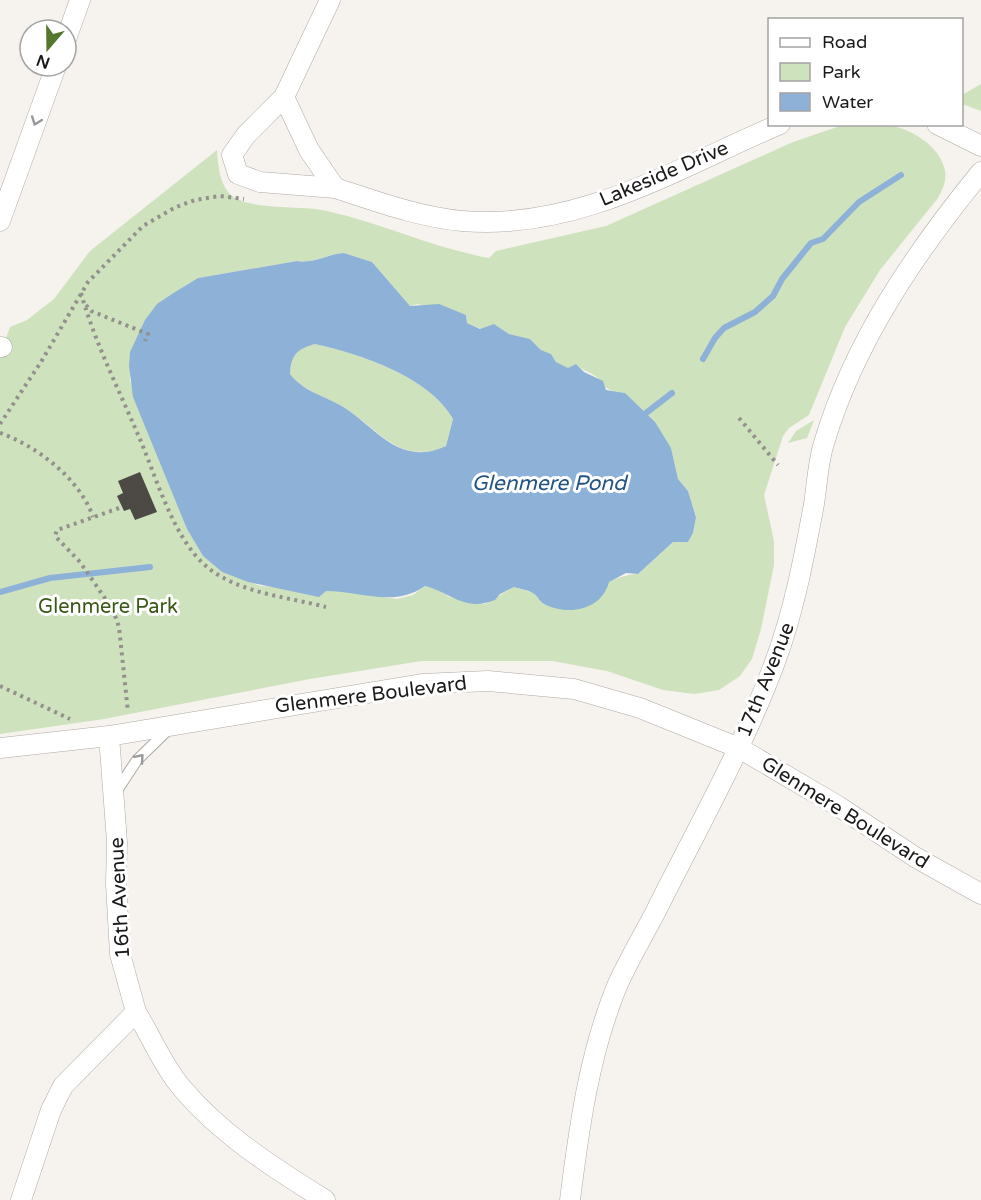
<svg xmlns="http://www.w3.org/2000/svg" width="981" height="1200" font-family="'Varela Round',sans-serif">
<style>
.green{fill:#cee2be;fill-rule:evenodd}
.water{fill:#8db1d7;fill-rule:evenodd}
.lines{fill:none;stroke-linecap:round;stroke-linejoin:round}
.stream{stroke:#8db1d7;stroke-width:6}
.building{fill:#4d4a46}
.service-casing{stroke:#aeaaa6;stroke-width:12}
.minor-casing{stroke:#aeaaa6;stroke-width:21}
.path{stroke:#93908d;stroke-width:4;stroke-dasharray:3 4.5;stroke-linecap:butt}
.service{stroke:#fff;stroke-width:10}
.minor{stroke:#fff;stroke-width:20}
.oneway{stroke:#999898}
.labels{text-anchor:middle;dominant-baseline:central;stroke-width:6;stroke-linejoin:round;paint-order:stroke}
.street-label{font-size:20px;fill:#1c1a19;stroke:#fff}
.park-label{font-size:20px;fill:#3a5817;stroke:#fff}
.water-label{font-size:21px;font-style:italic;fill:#215384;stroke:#fff}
</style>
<rect width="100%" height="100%" fill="#f6f2ed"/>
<path class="green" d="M 981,84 L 981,111 L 962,104 L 962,95 Z
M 843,125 C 857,125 872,123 886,125 C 909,127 941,146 945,171 C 947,181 942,190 938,198 L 880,270 L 845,327 L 809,415 L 789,428 L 783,436 L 764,495 L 774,541 L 774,565 L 761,629 L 752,659 L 740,676 L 719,690 L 694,694 L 663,690 L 607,671 L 552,661 L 421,661 L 310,679 L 104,719 L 0,734 L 0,356 L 10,327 L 27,320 L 54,299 L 90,251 L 217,150 C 218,166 220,191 237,199 C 260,210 300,205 327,211 C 382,223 433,248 489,258 L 496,251 L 606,226 L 793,142 ZM 344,253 L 372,262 L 410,306 L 418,304 L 466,315 L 467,323 L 481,329 L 494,324 L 509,334 L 530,339 L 541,350 L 551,354 L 556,362 L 568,369 L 576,364 C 582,370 585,370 592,374 C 610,385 597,389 625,393 L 671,448 L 678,479 L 688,491 L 696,516 L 693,533 L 688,542 L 673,542 L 638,574 C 623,573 563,598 544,605 L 534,593 L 514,587 L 485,604 L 449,597 L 441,590 L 425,586 L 413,595 L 397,599 L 342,591 L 261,586 L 222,572 L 203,556 L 187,529 L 130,381 L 130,352 L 175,292 L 198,278 L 297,261 C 314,264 326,254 344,253 Z
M 315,344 C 360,354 430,377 453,419 L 446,446 C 398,467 377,426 340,405 C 322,395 303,391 290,374 C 291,355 297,349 315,344 Z
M 814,420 L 807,438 L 788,443 L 796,431 Z"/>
<path class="water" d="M 344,253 L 372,262 L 410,306 L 439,304 L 466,315 L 467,323 L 480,329 L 494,324 L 509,334 L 530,339 L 541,350 L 551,354 L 556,362 L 568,368 L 576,364 L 584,372 L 603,381 L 606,390 L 625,393 L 655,422 L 671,448 L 678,479 L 688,491 L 696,517 L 693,533 L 688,542 L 673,542 L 638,574 L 626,573 L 609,582 C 602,609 571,616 546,605 C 540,603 538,596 533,593 C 528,590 520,589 514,587 L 500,594 L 495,600 C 464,612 452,593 425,586 C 394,608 361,591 326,591 L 319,597 L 248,582 L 222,572 L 203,556 L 187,529 L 133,397 L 129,366 L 130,352 L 145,320 L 157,304 L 175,292 L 198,278 L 297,261 C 314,264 327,254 344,253 ZM 315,344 C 360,354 430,377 453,419 L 446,446 C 398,468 376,426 340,405 C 322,395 303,391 290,374 C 291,355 297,349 315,344 Z"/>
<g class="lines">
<path class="stream" d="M 703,359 L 715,338 L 724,328 L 755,312 L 773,296 L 782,279 L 811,243 L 823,239 L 859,202 L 901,175
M 646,413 L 672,393
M 0,592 L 50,578 L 150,567"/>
</g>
<path class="building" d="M 140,472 L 157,512 L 135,520 L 130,509 L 124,511 L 117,496 L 123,493 L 118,481 Z"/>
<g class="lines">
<g class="service-casing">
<path id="service" d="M 116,792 L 137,760 L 169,729"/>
</g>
<g class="minor-casing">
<path id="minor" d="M 66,39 L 80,0
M 284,97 L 309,150 L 335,188 L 260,182 L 238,174 L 232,155 L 246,135 L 284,97 L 330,0
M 937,124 L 981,146
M 335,188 C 376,201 418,217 462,221 C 578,231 677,168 780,124
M 0,221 L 56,66
M 0,347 L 2,347
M 0,748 L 109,736 L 422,684 L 488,681 L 574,689 L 640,708 L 739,748 L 838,806 L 915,857 L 981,894
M 136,1012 C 151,1036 163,1066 181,1087 C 220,1134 274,1168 325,1200
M 21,1200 L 51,1110 L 63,1086 L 136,1012 L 120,954 L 116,884 L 117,842 L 109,736
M 570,1200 C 579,1128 589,1054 617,986 C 628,961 643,936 656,911 C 697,829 743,748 775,662 C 794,611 804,558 814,504 C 817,484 818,462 824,443 C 854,342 915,253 981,172"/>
</g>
<path class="path" d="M 81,293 C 95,343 119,390 139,437 C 156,476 173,538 206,566 C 237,593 288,597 326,607
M 86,305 L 91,311 L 148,334 L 145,341
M 739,418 L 778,465
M 0,424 L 41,362 L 88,282 L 143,226 L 176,207 L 195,200 L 220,196 L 244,199
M 0,433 C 37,446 80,479 93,517
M 119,508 L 57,530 L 55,536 L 80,562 L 113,610 L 119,627 L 128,712
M 0,686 L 70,719"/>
<use href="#service" class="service"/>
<use href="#minor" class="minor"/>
</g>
<defs><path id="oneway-chevron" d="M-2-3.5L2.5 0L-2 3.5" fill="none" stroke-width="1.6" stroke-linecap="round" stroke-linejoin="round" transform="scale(1.5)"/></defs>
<g class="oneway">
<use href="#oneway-chevron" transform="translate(36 121) rotate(110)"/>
<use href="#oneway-chevron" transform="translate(140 758) rotate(-49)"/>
</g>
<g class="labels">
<g class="street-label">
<text transform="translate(664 174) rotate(-23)">Lakeside Drive</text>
<text transform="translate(766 680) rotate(-68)">17th Avenue</text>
<text transform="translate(371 695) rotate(-7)">Glenmere Boulevard</text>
<text transform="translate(845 813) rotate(32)">Glenmere Boulevard</text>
<text transform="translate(120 898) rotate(-93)">16th Avenue</text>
</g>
<g class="park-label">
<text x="108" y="607">Glenmere Park</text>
</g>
<g class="water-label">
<text x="549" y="483">Glenmere Pond</text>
</g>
</g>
<rect x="768" y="18" width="195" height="108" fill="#ffffff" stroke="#a4a3a3" stroke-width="1.5"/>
<rect x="780" y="38" width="30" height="9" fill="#ffffff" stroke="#a4a3a3" stroke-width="1.5"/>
<text x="822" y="48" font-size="18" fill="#1c1a19">Road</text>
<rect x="780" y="63" width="30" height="18" fill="#cee2be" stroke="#a4a3a3" stroke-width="1.5"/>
<text x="822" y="78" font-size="18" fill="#1c1a19">Park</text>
<rect x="780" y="93" width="30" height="18" fill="#8db1d7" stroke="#a4a3a3" stroke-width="1.5"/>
<text x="822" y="108" font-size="18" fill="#1c1a19">Water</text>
<g transform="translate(48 48) rotate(200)"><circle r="28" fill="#ffffff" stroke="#a4a3a3" stroke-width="1.5"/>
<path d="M0-4.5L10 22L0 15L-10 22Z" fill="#55762d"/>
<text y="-9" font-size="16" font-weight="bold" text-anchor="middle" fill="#1c1a19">N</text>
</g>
</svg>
